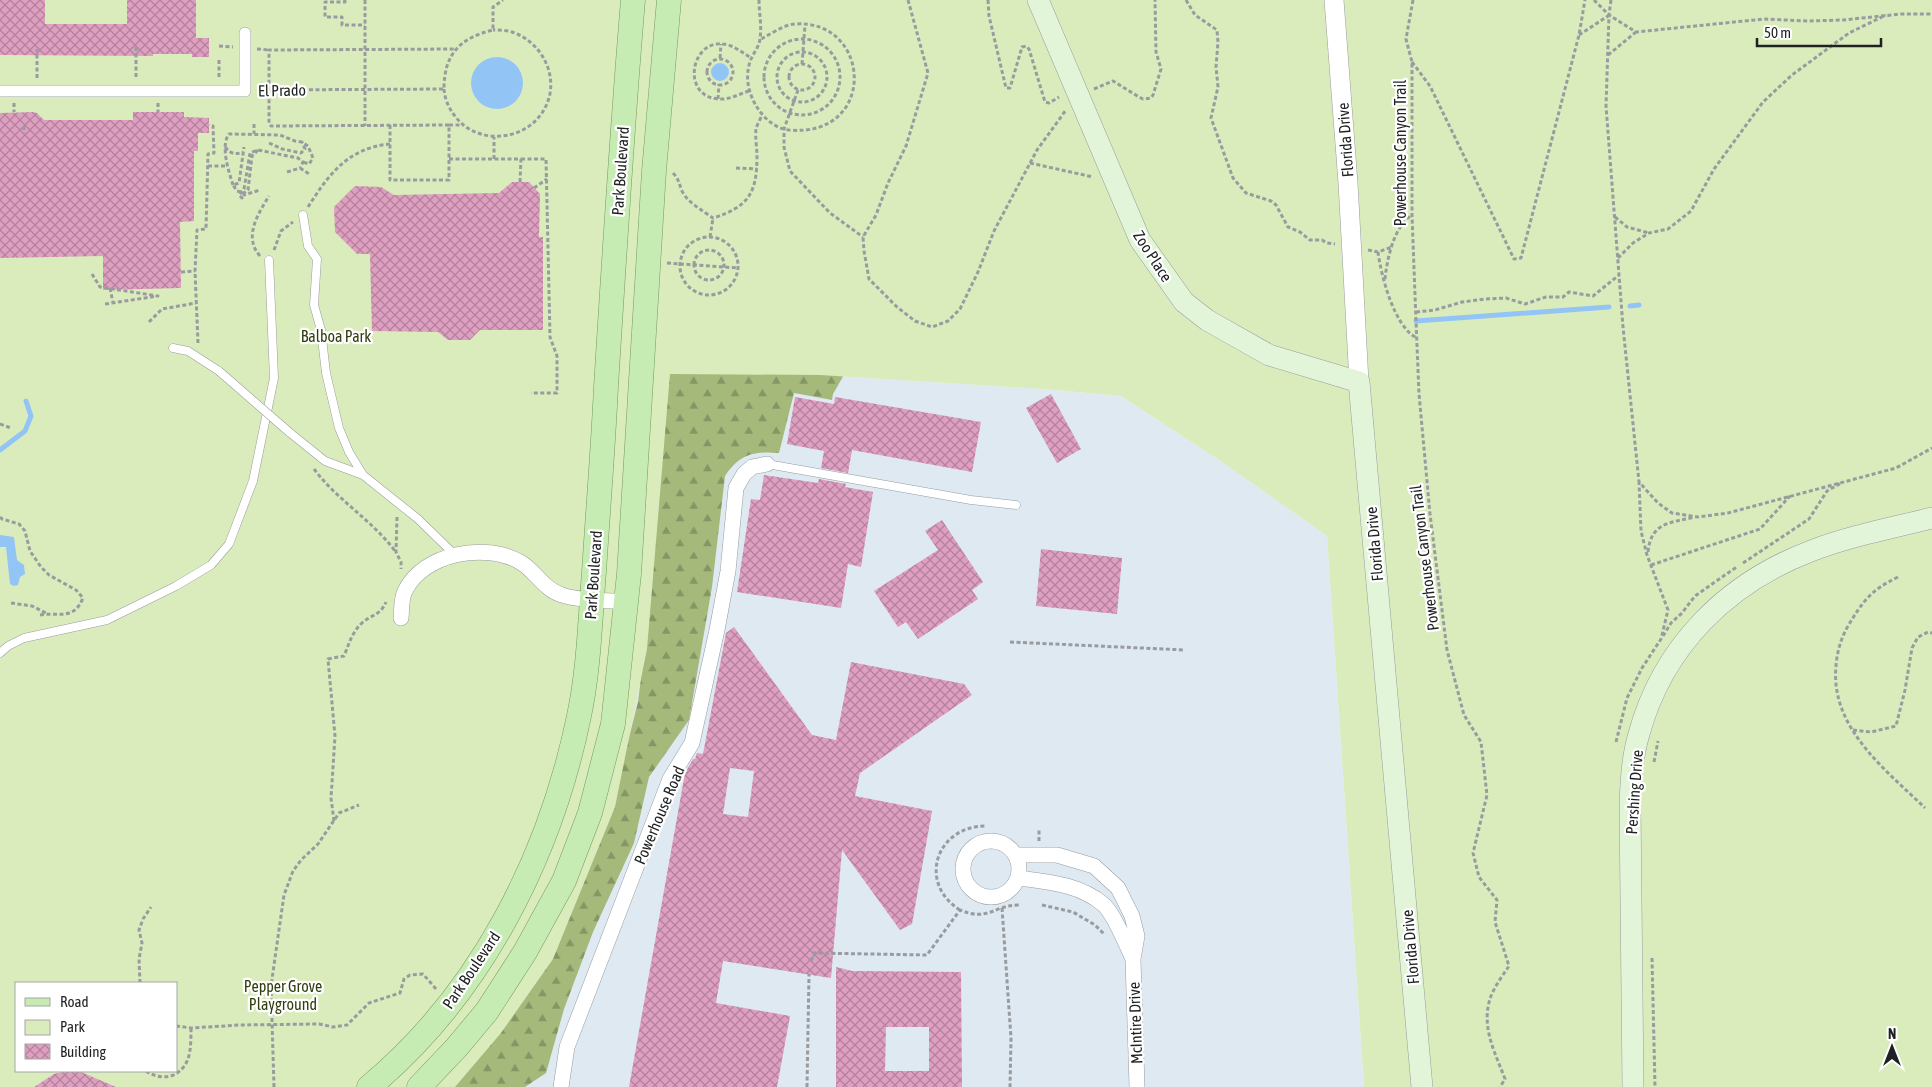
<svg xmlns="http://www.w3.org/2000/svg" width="1932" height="1087" font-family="'Asap Condensed',sans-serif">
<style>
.built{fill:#dee9f2}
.forest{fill:url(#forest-firs)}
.park{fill:#dbecbc;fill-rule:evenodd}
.water{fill:#92c5f6}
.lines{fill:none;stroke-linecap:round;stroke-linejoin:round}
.stream{stroke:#92c5f6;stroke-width:5}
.building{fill:url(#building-cross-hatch);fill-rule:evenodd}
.service-casing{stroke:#989c9f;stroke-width:9}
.pedestrian-casing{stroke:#989c9f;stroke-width:12}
.minor-casing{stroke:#989c9f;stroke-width:16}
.tertiary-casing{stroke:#989c9f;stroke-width:20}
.secondary-casing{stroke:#989c9f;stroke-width:22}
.primary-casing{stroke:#729b5f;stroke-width:25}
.path{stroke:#999c9f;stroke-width:3;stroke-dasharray:4 2.5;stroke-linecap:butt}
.service{stroke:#fff;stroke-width:8}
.pedestrian{stroke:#fff;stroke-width:11}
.minor{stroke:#fff;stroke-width:15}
.tertiary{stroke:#fff;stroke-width:19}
.secondary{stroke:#e2f5d9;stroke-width:21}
.primary{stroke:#c6ebb3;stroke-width:24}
.service-bridge-casing{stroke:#989c9f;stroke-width:9;stroke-linecap:butt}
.service-bridge{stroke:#fff;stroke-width:8}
.labels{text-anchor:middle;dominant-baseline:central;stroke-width:4.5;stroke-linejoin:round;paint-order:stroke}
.street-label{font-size:16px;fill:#1e2021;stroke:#fff}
.park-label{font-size:16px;fill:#313e0f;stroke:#fff}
</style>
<defs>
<pattern id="forest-firs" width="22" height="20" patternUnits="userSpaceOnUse" patternTransform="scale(1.25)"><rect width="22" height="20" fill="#a4b97a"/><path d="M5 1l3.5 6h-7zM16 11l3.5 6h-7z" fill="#859664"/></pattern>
<pattern id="building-cross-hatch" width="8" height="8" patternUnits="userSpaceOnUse" patternTransform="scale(1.25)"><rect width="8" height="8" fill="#df9fc1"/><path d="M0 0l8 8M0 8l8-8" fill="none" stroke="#b4819c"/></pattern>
</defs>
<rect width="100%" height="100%" fill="#f2f6fa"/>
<path class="built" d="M 670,374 L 820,375 L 1043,389 L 1121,396 L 1225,464 L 1327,536 L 1364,1087 L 455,1087 Z"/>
<path class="forest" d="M 662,306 L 849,366 L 833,394 L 832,400 L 794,393 L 779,453 C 753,451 740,454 725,476 L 712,587 L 689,720 L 649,777 L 634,843 L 593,932 L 564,1009 L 546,1073 L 525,1087 L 447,1087 L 616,789 L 638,702 L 646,635 Z"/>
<path class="park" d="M 0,0 L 1932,0 L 1932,1087 L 1364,1087 L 1327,536 L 1225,464 L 1121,396 L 1043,389 L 820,375 L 670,374 L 647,649 L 615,807 L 553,959 L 501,1033 L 455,1087 L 0,1087 ZM 16,983 L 176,983 L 176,1071 L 16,1071 Z"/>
<path class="water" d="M471 83a26 26 0 1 1 52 0a26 26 0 1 1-52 0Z
M711 72a9 9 0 1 1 18 0a9 9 0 1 1-18 0Z
M 0,535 L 14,537 L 17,560 L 24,565 L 25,574 L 20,577 L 18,585 L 14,586 L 10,584 L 6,547 L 0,547 Z"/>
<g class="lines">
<path class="stream" d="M 1630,306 L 1639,305
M 1416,321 L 1609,307
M 0,450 L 25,431 L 31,416 L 26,401"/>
</g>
<path class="building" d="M 0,0 L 45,0 L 45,24 L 127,24 L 127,0 L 196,0 L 196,38 L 209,38 L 209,57 L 192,57 L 192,54 L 153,54 L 153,56 L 0,55 Z
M 33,112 L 37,113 L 44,120 L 133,120 L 133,112 L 184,112 L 184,117 L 209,118 L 209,133 L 198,133 L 198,151 L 194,151 L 194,221 L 180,222 L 181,288 L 103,290 L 103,256 L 0,258 L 0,113 Z
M 512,182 L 529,182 L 540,194 L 539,237 L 543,237 L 543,330 L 480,330 L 470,340 L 448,340 L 438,332 L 372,331 L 370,254 L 357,254 L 335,232 L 334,207 L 355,186 L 381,187 L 394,195 L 499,193 Z
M 1051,394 L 1081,449 L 1057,463 L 1026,408 Z
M 795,397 L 834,404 L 835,397 L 981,422 L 972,472 L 852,450 L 848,473 L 821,468 L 824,451 L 787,444 Z
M 764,475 L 818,483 L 819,479 L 846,484 L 845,487 L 873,492 L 861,567 L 848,564 L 841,608 L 737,592 L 751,499 L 760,500 Z
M 942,520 L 983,582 L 972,590 L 978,599 L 918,639 L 906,622 L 898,627 L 874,591 L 938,550 L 925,531 Z
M 1041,549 L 1122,558 L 1117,614 L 1036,606 Z
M 734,627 L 812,735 L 836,740 L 851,662 L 964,684 L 972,695 L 860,773 L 855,796 L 932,811 L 912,924 L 900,930 L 842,850 L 831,978 L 723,961 L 716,1003 L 790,1016 L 777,1087 L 629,1087 L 685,773 L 693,759 L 695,759 L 697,753 L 703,754 L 726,633 ZM 730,768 L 754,771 L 748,817 L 723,814 Z
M 836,967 L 852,971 L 961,972 L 962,1087 L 836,1087 ZM 886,1027 L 929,1027 L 929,1071 L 885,1071 Z
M 67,1071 L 81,1072 L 116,1087 L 34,1087 L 54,1074 Z"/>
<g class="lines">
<g class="service-casing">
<path id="service" d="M 303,215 L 308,246 L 317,259 L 314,305 L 321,330 L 326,373 L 339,428 L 349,452 L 363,475 L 418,519 L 455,555
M 173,348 L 188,351 L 219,371
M 289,432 L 325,461 L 363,475
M 767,464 L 971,500 L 1016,505
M 0,653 L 8,646 L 24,638 L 107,620 L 176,586 L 211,565 L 229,544 L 253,481 L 274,378 L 269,260"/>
</g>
<g class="pedestrian-casing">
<path id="pedestrian" d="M 0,91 L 245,91 L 245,33"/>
</g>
<g class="minor-casing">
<path id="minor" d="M 401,618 C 402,609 401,599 405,591 C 423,553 486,542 520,562 C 536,571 543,589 562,595 C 578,601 608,600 626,602
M963 869a28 28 0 1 1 56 0a28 28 0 1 1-56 0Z
M 1015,855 L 1057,855 L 1094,866 L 1118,888 L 1132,916 L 1137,936 L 1133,959 L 1137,1087
M 1018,878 C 1048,882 1080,884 1104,905 C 1114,914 1127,946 1133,959
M 561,1087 L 567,1047 L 670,779 L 692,743 L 717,630 L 728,571 L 736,488 L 744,474 L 752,467 L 767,464"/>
</g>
<g class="tertiary-casing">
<path id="tertiary" d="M 1334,0 L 1348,183 L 1359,382"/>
</g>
<g class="secondary-casing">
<path id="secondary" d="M 1038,0 L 1140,240 L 1184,302 L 1207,320 L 1269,355 L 1359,382 L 1422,1087
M 1633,1087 L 1630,805 C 1631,781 1632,757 1639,734 C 1663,646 1727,583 1811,551 C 1850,536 1892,528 1932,518"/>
</g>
<g class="primary-casing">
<path id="primary" d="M 369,1087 C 481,994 550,857 579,716 C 589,669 590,620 594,572 C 598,510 603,449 606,387 C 614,258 622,129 633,0
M 419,1087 L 457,1047 L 487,1011 L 525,952 L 564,881 L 590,813 L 613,724 L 629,574 L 654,171 L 669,0"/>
</g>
<path class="path" d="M 345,0 L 345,2 L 325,2 L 325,17 L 342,17 L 342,25 L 365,25
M 365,0 L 365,126
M 759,0 C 759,12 762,26 760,38 C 760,44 756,50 753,55 C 747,66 746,80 750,92 C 755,109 770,128 789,130 C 878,138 872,19 795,24 C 783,25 771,34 761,39
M 908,0 L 928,73 L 906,146 L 888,183 L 876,215 L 863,237 L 864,251 L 869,279 L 897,307 L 915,321 L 932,327 L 948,321 L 960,309 L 978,272 L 994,231 L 1037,150 L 1066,110
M 988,0 L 989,16 L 1006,88 L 1010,88 L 1022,47 L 1026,46 L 1029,49 L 1045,102 L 1049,103 L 1059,97
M 1186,0 L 1195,15 L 1217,30 L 1218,42 L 1216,67 L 1218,87 L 1211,118 L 1233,178 L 1246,193 L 1271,201 L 1276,205 L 1288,227 L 1300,232 L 1310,240 L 1322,240 L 1327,243 L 1335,244
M 1413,0 L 1406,39 L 1412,62 L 1412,215 L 1416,321 L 1419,394 L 1430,514 L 1447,650 L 1464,715 L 1481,742 L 1487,795 L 1473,853 L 1479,877 L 1497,900 L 1495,922 L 1509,966 C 1503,975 1495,986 1491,996 C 1480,1026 1495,1052 1505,1079 L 1500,1087
M 1594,0 L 1609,15 L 1636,32 L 1764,19 L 1807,21 L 1843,20 L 1901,14 L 1932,14
M 1611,0 L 1609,15 L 1606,106 L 1623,327 L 1639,482 L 1658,503 L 1672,513 L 1698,517 L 1728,513 L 1896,468 L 1932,448
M 1579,35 L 1608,16
M764 77a38 38 0 1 1 76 0a38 38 0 1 1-76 0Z
M 219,46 L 233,47
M 136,47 L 136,79
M 257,49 L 269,50
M777 77a25 25 0 1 1 50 0a25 25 0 1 1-50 0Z
M 1608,55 L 1636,32
M 720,58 L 721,44
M707 72a13 13 0 1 1 26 0a13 13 0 1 1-26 0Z
M 219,60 L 219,79
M 1412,62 L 1430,86 L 1514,259 L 1521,258 L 1579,35 L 1585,0
M 802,64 L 805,25
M789 77a13 13 0 1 1 26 0a13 13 0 1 1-26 0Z
M 37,78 L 37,49
M 444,89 C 445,104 454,118 466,127 C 494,146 536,135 548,101 C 558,73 540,41 512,32 C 506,30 499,30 493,30
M 1094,89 L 1113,81 L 1139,97 L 1143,99 L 1151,98 L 1153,95 L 1161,69 L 1156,52 L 1155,0
M 257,90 L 444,89 C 444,54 460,38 493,30 L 493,7 L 503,0
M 798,90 L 784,129 L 784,147 L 790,171 L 830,213 L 863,237
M 749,91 C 739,94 729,100 719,99 C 678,97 692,31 731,46 C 738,49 745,54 751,58
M 718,99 L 719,84
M 14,103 L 14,112
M 158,103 L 158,112
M 254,124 L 254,134
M 390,125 L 390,180 L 449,180 L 449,125 L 463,125
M 449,125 L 271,126 L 269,124 L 269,50 L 457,49
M 24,126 L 24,133
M 269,143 L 282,149 L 301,153 L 305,149 L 302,142
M 225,147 C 231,154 235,155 243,152
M 258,150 L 252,156 L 248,190 L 244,193 L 242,198 L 239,195 L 244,189 L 250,153 L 258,150 L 298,158 L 303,162 L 300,168
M 449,159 L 521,159 L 520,182
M 494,159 L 494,137
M 521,159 L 546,159 L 550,337 L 557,356 L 557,393 L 531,393
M 1030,163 L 1093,177
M 208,166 L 227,166
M 300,168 L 309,174
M 736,168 L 757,169
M 287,172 L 300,168
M 673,173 C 679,179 679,184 682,191 C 687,202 703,211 713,218 C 748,207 757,194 757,156 C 757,148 755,138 756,129 C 757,125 760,120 762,115
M 233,185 C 229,172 220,146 229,134 L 280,135 L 295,141 L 302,142 L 308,146 L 313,158 L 309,164 L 303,162
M 534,188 L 547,179
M 241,192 L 237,191 L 233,185 L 239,183 L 244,147
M 244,193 L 244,195 L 260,190
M 308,207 C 329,174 348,148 390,144
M 1615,217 L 1627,227 L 1649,233
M 710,237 L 713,218
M680 266a29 29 0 1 1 58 0a29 29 0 1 1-58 0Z
M694 265a15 15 0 1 1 30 0a15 15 0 1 1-30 0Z
M 274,250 L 281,231 L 293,222
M 1368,250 L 1378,252 L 1392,247
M 1378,252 C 1381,275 1394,327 1417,338
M 260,256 C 243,237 258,214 269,196
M 1618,258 L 1633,243 L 1649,233 L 1668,229 L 1691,211 L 1714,169 L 1763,102 L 1792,75 L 1849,33 L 1886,15
M 667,263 L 738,268
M 181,272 L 195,271
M 92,274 L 100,287 L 158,296 L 105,304
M 1385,279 C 1387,259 1394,226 1412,215
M 110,288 L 113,303
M 1416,312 L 1435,310 L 1462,302 L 1485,299 L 1506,298 L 1525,304 L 1546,297 L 1563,297 L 1569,292 L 1593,296 L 1619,275
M 149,322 L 162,309 L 196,303
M 198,343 L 195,271 L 197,230 L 206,229 L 208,154 L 214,153 L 213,126 L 209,125
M 0,424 L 11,428
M 314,469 C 337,500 372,520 395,551
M 0,517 L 2,519 L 19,524 L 25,531 L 30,551 L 41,567 L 49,575 L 76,590 L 83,598 C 74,621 57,612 40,615
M 397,517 L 396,552 L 401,562 L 401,569
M 1648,552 C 1651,522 1670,523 1695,517
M 1743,563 L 1809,519 L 1827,491 L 1841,483
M 1651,565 L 1760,529 L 1790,496
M 1898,577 C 1871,590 1863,601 1848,626 C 1841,638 1837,652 1836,666 C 1830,728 1886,770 1925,808
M 11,603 L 32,606 L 46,613
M 1663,636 L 1671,623 L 1682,613 L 1695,596 L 1738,566
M 1010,642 L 1185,650
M 1853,730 L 1871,732 L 1896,726 L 1905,690 L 1912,648 L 1918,637 L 1928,632 L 1932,633
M 1616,742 L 1627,698 L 1642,668 L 1661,639 L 1668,610 L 1647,555 L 1641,531 L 1639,482
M 1654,762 L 1658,741
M 334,821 L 331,798 L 335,736 L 328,659 L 344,656 C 349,644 352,632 362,623 C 372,614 380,616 386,602
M 1039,841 L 1039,830
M 1042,905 L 1073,912 L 1095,925 L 1105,935
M 1002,908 L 1011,1038 L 1010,1087
M 960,910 C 917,883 936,826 986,826
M 1652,958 L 1655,1087
M 811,961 L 814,953 L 927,955 L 960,910 C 988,922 994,905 1019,905
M 140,983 L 139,959 L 142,943 L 139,930 L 143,919 L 151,907
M 176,1026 L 191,1028 L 240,1025 L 319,1024 L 333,1027 L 347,1025 L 369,1003 L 400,993 L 404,979 L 410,975 L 423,974 L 437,990
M 146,1071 C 161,1081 180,1079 188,1059 C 191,1050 191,1038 191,1028
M 274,1087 L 271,986 L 284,895 L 293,871 L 301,860 L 318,844 L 339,813 L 359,805
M 807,1087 L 809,974"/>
<use href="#service" class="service"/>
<use href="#pedestrian" class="pedestrian"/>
<use href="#minor" class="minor"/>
<use href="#tertiary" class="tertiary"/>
<use href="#secondary" class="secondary"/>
<use href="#primary" class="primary"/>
<g class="service-bridge-casing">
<path id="service-bridge" d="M 219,371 L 289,432"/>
</g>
<use href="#service-bridge" class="service-bridge"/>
</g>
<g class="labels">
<g class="street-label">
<text transform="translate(282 90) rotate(-1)">El Prado</text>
<text transform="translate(1345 140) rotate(-94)">Florida Drive</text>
<text transform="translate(1400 153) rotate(-90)">Powerhouse Canyon Trail</text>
<text transform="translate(620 171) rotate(-86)">Park Boulevard</text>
<text transform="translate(1153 256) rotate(57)">Zoo Place</text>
<text transform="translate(1374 544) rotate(-95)">Florida Drive</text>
<text transform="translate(1424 558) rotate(-97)">Powerhouse Canyon Trail</text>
<text transform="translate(593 575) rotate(-86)">Park Boulevard</text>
<text transform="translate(1634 792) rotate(-86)">Pershing Drive</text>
<text transform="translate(659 815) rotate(-67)">Powerhouse Road</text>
<text transform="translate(1410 947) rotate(-95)">Florida Drive</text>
<text transform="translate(471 970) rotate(-56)">Park Boulevard</text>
<text transform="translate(1135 1023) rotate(-92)">McIntire Drive</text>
</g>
<g class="park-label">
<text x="336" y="336">Balboa Park</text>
<text x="283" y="986">Pepper Grove<tspan x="283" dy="18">Playground</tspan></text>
</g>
</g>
<rect x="15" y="982" width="162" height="90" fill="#ffffff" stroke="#a5a6a6"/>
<rect x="25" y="998" width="25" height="8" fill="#c6ebb3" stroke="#a5a6a6"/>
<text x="60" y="1007" font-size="15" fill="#1e2021">Road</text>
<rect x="25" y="1020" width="25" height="15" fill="#dbecbc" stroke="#a5a6a6"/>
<text x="60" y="1032" font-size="15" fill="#1e2021">Park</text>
<rect x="25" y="1044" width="25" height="15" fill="url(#building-cross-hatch)" stroke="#a5a6a6"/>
<text x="60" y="1057" font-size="15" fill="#1e2021">Building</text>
<g transform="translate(1892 1047)" stroke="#ffffff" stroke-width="4" paint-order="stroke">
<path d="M0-4L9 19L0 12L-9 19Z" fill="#1e2021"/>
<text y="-8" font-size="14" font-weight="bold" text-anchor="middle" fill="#1e2021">N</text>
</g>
<path d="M1757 38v8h124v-8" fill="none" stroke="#1e2021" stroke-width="2.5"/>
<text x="1764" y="38" font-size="15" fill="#1e2021" stroke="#ffffff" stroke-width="4" paint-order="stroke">50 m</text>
</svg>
